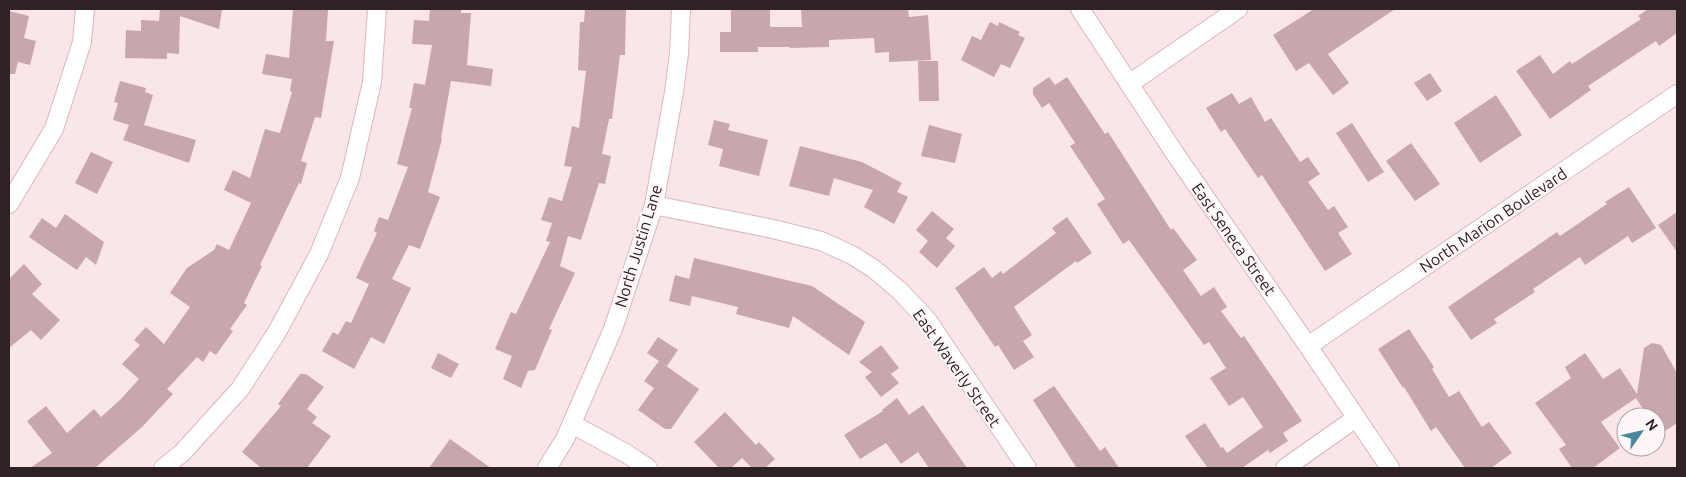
<svg xmlns="http://www.w3.org/2000/svg" width="1686" height="477" font-family="Ubuntu,sans-serif">
<style>
.building{fill:#c8a7ac}
.lines{fill:none;stroke-linecap:round;stroke-linejoin:round}
.minor-casing{stroke:#dab8bd;stroke-width:20}
.minor{stroke:#fff;stroke-width:18}
.labels{text-anchor:middle;dominant-baseline:central;stroke-width:4.5;stroke-linejoin:round;paint-order:stroke}
.street-label{font-size:16px;fill:#2e2224;stroke:#fef6f7}
</style>
<rect width="100%" height="100%" fill="#fae5e8"/>
<path class="building" d="M 160,9 L 222,9 L 219,29 L 180,16 L 179,54 L 167,53 L 167,59 L 125,58 L 126,30 L 141,31 L 141,20 L 159,21 Z
M 293,9 L 328,9 L 326,41 L 334,41 L 321,118 L 315,117 L 301,161 L 307,163 L 301,184 L 299,183 L 260,265 L 262,266 L 244,303 L 247,305 L 230,329 L 233,331 L 216,355 L 210,351 L 203,362 L 197,357 L 167,389 L 173,394 L 142,427 L 95,468 L 30,468 L 52,453 L 27,421 L 46,406 L 67,433 L 94,409 L 101,417 L 121,399 L 139,379 L 122,364 L 140,345 L 134,340 L 146,327 L 164,344 L 190,307 L 170,293 L 187,268 L 214,250 L 217,244 L 229,250 L 251,203 L 224,190 L 233,170 L 250,178 L 265,129 L 280,133 L 292,92 L 290,91 L 292,79 L 262,74 L 266,54 L 289,58 Z
M 430,9 L 461,9 L 461,13 L 471,13 L 467,65 L 493,69 L 491,86 L 451,81 L 441,138 L 442,139 L 428,192 L 440,197 L 420,249 L 409,245 L 392,279 L 411,288 L 384,344 L 371,337 L 354,369 L 322,351 L 333,332 L 338,335 L 346,321 L 351,323 L 369,284 L 356,278 L 377,233 L 374,231 L 379,217 L 388,220 L 408,167 L 397,164 L 412,108 L 409,108 L 414,83 L 425,85 L 432,45 L 412,44 L 414,20 L 429,21 Z
M 585,9 L 626,9 L 625,55 L 620,55 L 612,119 L 609,119 L 602,154 L 611,156 L 605,184 L 599,183 L 581,240 L 568,236 L 560,266 L 575,273 L 549,329 L 552,330 L 535,370 L 528,371 L 521,388 L 503,379 L 512,356 L 495,349 L 511,312 L 516,314 L 550,242 L 546,241 L 552,223 L 541,220 L 549,197 L 562,201 L 572,167 L 564,166 L 572,126 L 579,128 L 586,71 L 578,70 L 580,22 L 584,22 Z
M 731,9 L 770,9 L 770,27 L 802,27 L 801,9 L 908,9 L 909,17 L 928,15 L 931,60 L 889,62 L 889,52 L 875,53 L 874,38 L 829,40 L 829,47 L 790,48 L 790,47 L 758,47 L 758,52 L 720,52 L 720,32 L 731,32 Z
M 1314,9 L 1395,9 L 1328,54 L 1349,83 L 1333,95 L 1309,63 L 1296,71 L 1273,35 Z
M 1648,9 L 1677,9 L 1677,33 L 1659,46 L 1656,41 L 1588,86 L 1591,90 L 1550,119 L 1516,71 L 1540,55 L 1553,74 L 1570,61 L 1572,64 L 1641,19 L 1638,16 Z
M 9,11 L 29,16 L 24,38 L 36,41 L 30,65 L 18,62 L 15,74 L 9,74 Z
M 990,22 L 998,26 L 999,22 L 1020,32 L 1018,35 L 1025,38 L 1010,68 L 1001,64 L 994,77 L 961,60 L 972,36 L 981,40 Z
M 918,61 L 938,61 L 939,101 L 919,101 Z
M 1430,73 L 1442,91 L 1427,101 L 1414,83 Z
M 1049,77 L 1055,85 L 1067,77 L 1105,134 L 1108,132 L 1171,230 L 1173,228 L 1197,260 L 1183,270 L 1201,296 L 1214,287 L 1227,307 L 1221,311 L 1241,338 L 1244,336 L 1302,421 L 1283,433 L 1288,441 L 1270,453 L 1268,450 L 1242,468 L 1205,468 L 1207,467 L 1185,436 L 1205,423 L 1221,448 L 1223,447 L 1227,453 L 1263,427 L 1243,397 L 1229,406 L 1210,378 L 1226,368 L 1209,342 L 1204,345 L 1129,240 L 1123,244 L 1097,204 L 1105,199 L 1070,146 L 1075,143 L 1049,103 L 1042,108 L 1033,94 L 1033,88 Z
M 120,81 L 146,88 L 145,92 L 153,95 L 144,125 L 196,140 L 189,163 L 123,140 L 129,125 L 113,120 L 118,103 L 114,102 Z
M 1232,93 L 1239,104 L 1251,97 L 1265,122 L 1271,118 L 1300,162 L 1308,157 L 1320,174 L 1308,182 L 1328,210 L 1334,206 L 1348,227 L 1338,233 L 1352,254 L 1325,271 L 1262,175 L 1258,178 L 1225,129 L 1221,132 L 1206,108 Z
M 1496,95 L 1522,135 L 1480,163 L 1454,123 Z
M 714,120 L 730,124 L 728,130 L 768,140 L 759,176 L 719,166 L 723,149 L 708,145 Z
M 1352,123 L 1384,172 L 1368,182 L 1336,133 Z
M 929,125 L 962,134 L 955,163 L 921,156 Z
M 1411,143 L 1440,184 L 1415,201 L 1386,161 Z
M 800,146 L 862,162 L 902,183 L 897,192 L 908,197 L 894,224 L 864,207 L 873,190 L 834,178 L 829,196 L 789,186 Z
M 91,152 L 113,162 L 97,194 L 75,183 Z
M 1629,187 L 1656,228 L 1632,243 L 1628,236 L 1585,265 L 1580,257 L 1533,289 L 1535,292 L 1494,319 L 1497,323 L 1471,340 L 1448,307 L 1557,232 L 1560,236 L 1607,204 L 1605,202 Z
M 932,211 L 954,229 L 946,238 L 955,246 L 937,268 L 919,252 L 928,241 L 916,230 Z
M 1677,212 L 1677,252 L 1658,225 Z
M 65,214 L 104,242 L 96,265 L 86,257 L 77,270 L 29,237 L 42,218 L 56,228 Z
M 1067,217 L 1092,253 L 1077,263 L 1076,261 L 1014,307 L 1032,335 L 1023,341 L 1034,357 L 1014,370 L 998,345 L 995,347 L 955,288 L 984,267 L 992,278 L 1001,271 L 1003,274 L 1056,233 L 1052,228 Z
M 694,258 L 812,286 L 865,322 L 849,355 L 793,316 L 789,328 L 736,314 L 738,307 L 692,296 L 690,306 L 669,301 L 675,275 L 689,279 Z
M 24,264 L 42,284 L 32,294 L 60,320 L 41,340 L 31,330 L 9,348 L 9,279 Z
M 1409,329 L 1434,367 L 1432,369 L 1449,397 L 1459,391 L 1482,427 L 1489,422 L 1512,453 L 1491,468 L 1465,468 L 1436,427 L 1431,431 L 1404,387 L 1403,388 L 1378,349 Z
M 658,337 L 678,350 L 667,366 L 662,363 L 699,389 L 671,429 L 665,429 L 638,410 L 654,388 L 644,381 L 659,361 L 647,353 Z
M 1652,343 L 1661,345 L 1677,373 L 1677,423 L 1656,437 L 1656,417 L 1648,417 L 1636,398 L 1601,422 L 1620,448 L 1593,468 L 1572,468 L 1559,449 L 1566,445 L 1535,403 L 1571,378 L 1565,367 L 1585,353 L 1603,379 L 1620,368 L 1637,394 L 1644,348 Z
M 881,345 L 899,368 L 891,374 L 899,383 L 881,397 L 865,377 L 872,372 L 859,362 Z
M 438,353 L 459,364 L 451,378 L 431,368 Z
M 300,374 L 306,374 L 324,387 L 307,409 L 317,417 L 312,423 L 331,436 L 307,468 L 261,468 L 242,452 L 281,406 L 278,404 Z
M 1054,386 L 1100,451 L 1105,447 L 1119,468 L 1074,468 L 1076,467 L 1033,400 Z
M 897,398 L 909,415 L 923,405 L 967,468 L 929,468 L 918,452 L 901,464 L 886,443 L 860,459 L 844,435 L 883,411 L 882,410 Z
M 725,412 L 756,445 L 759,442 L 775,459 L 765,468 L 752,468 L 742,458 L 731,468 L 719,468 L 694,442 Z
M 450,439 L 491,468 L 429,468 Z"/>
<g class="lines">
<g class="minor-casing">
<path id="minor" d="M 1080,9 L 1176,155 L 1308,346 L 1390,468
M 1129,84 L 1238,9
M 9,204 L 54,129 L 82,42 L 85,9
M 654,205 L 773,229 L 821,241 L 852,255 L 874,269 L 901,292 L 928,321 L 1027,468
M 1308,346 L 1677,94
M 572,424 L 627,454 L 648,468
M 163,468 L 182,453 L 240,389 L 277,332 L 319,254 L 350,178 L 372,82 L 377,9
M 547,468 L 565,439 L 613,329 L 654,205 L 674,92 L 679,54 L 681,9
M 1285,468 L 1356,418"/>
</g>
<use href="#minor" class="minor"/>
</g>
<g class="labels">
<g class="street-label">
<text transform="translate(1493 220) rotate(-34)">North Marion Boulevard</text>
<text transform="translate(1234 239) rotate(55)">East Seneca Street</text>
<text transform="translate(638 246) rotate(-73)">North Justin Lane</text>
<text transform="translate(957 368) rotate(55)">East Waverly Street</text>
</g>
</g>
<rect width="1686" height="477" fill="none" stroke="#2e2224" stroke-width="20"/>
<g transform="translate(1641 432) rotate(56)"><circle r="24" fill="#fef6f7" stroke="#aba1a3"/>
<path d="M0-4L9 19L0 12L-9 19Z" fill="#488a9b"/>
<text y="-8" font-size="14" font-weight="bold" text-anchor="middle" fill="#2e2224">N</text>
</g>
</svg>
